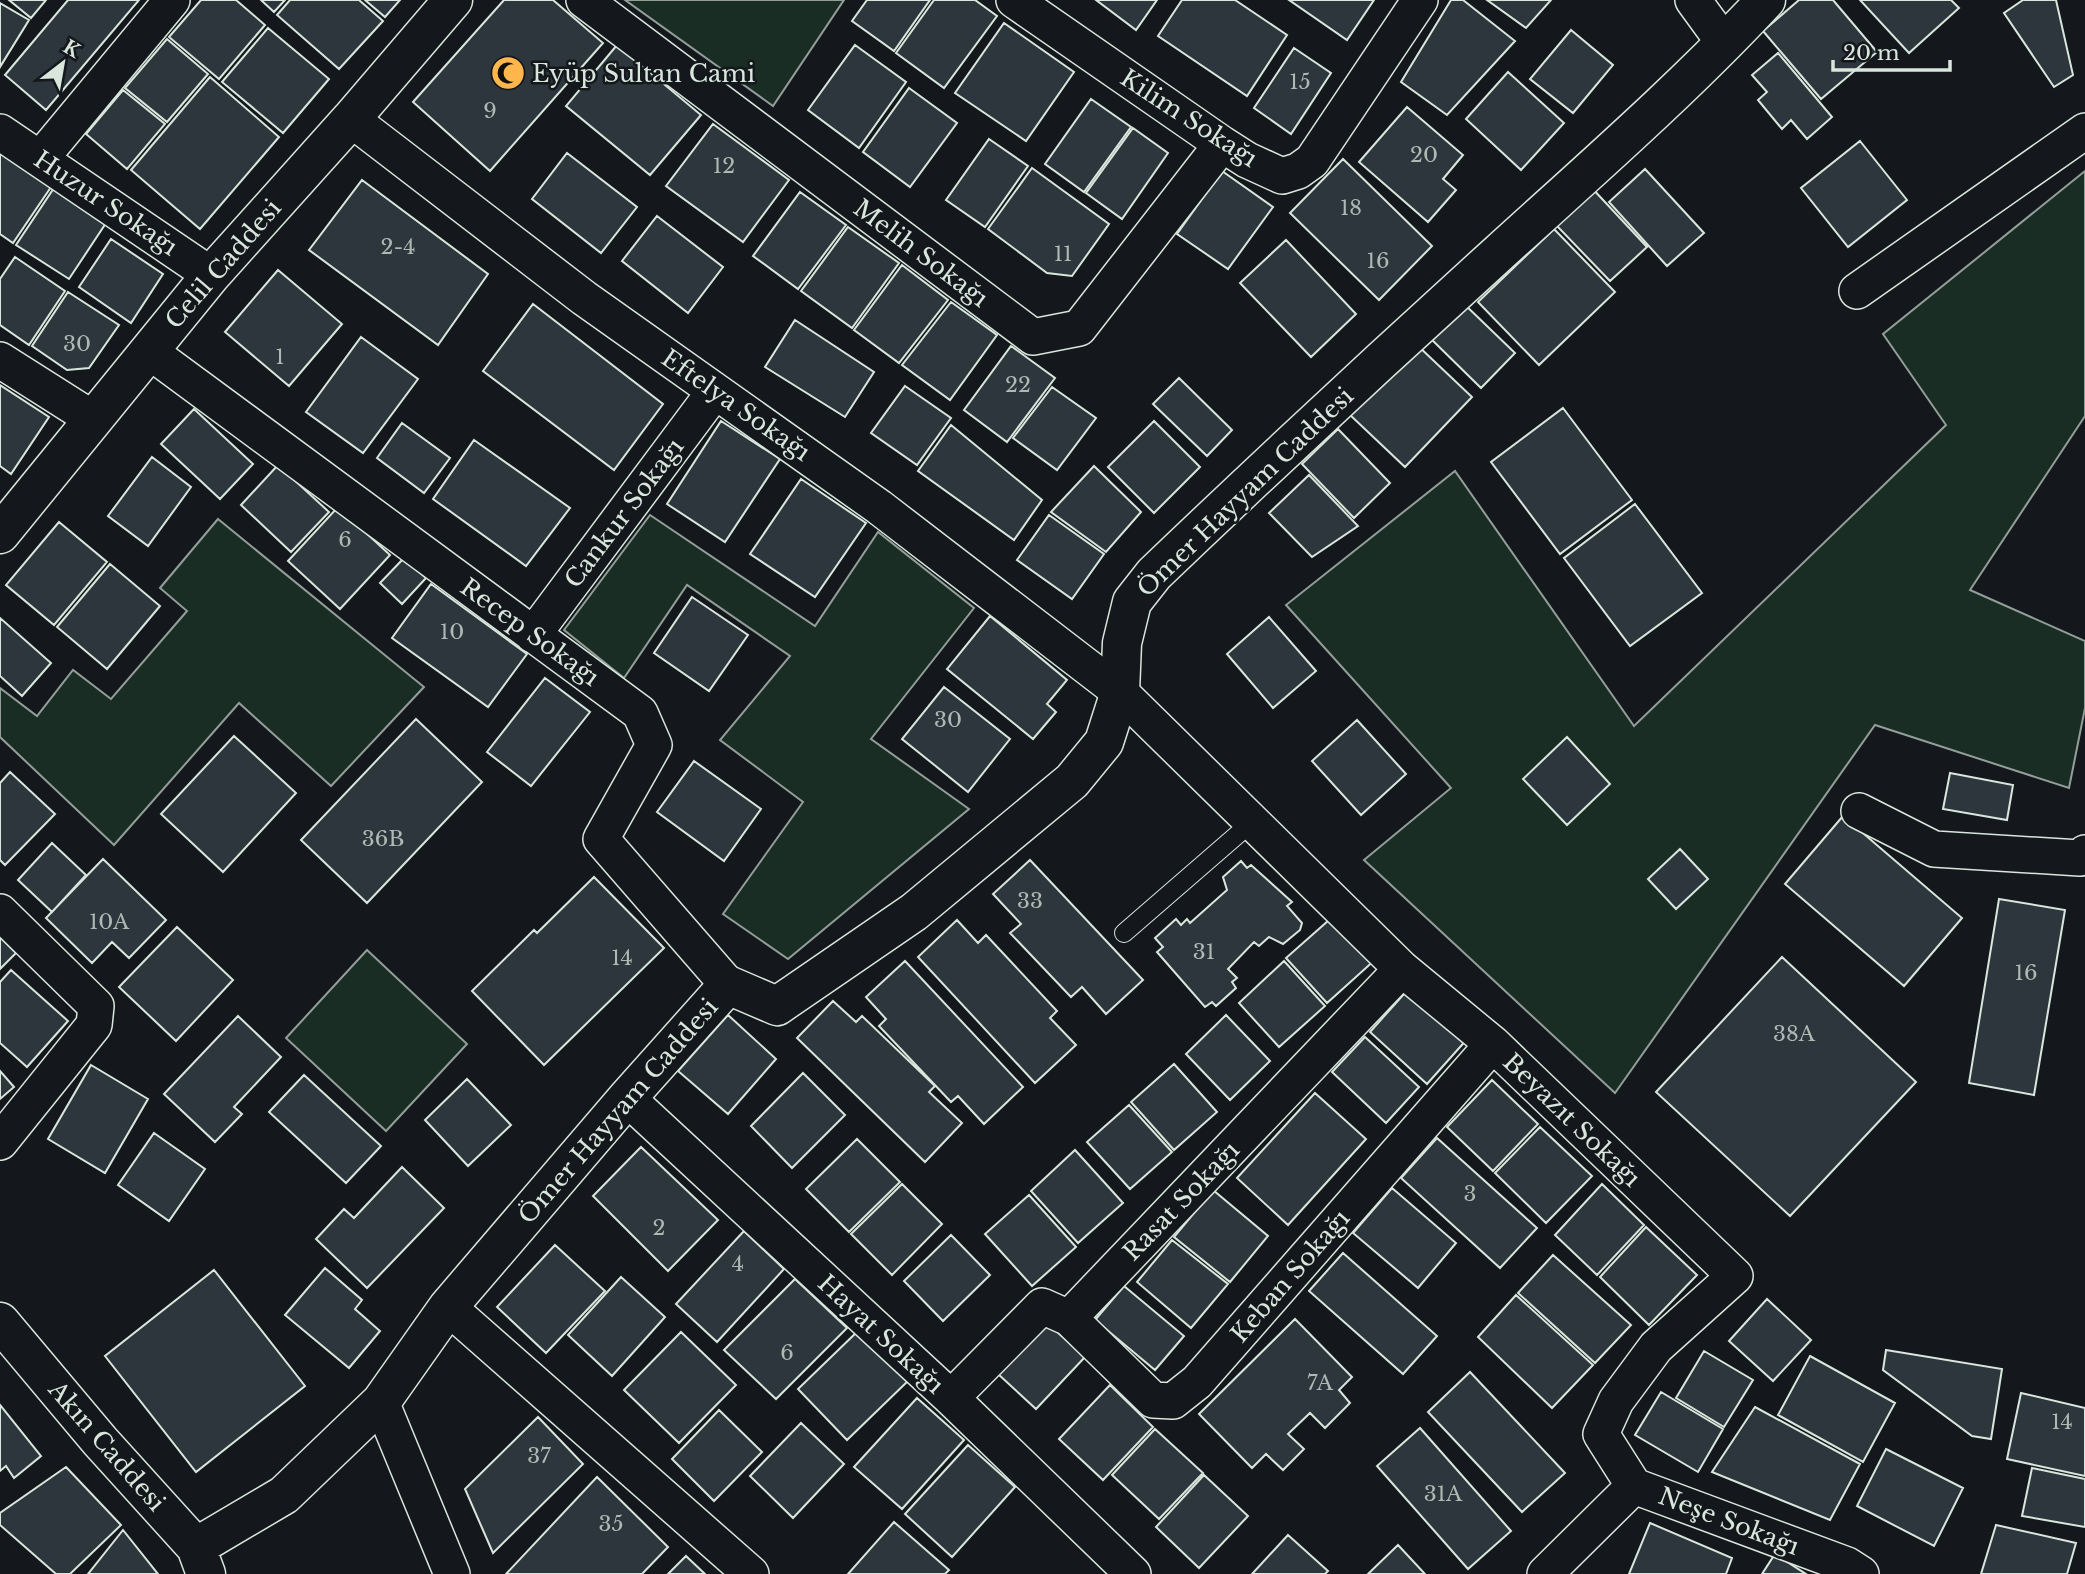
<svg xmlns="http://www.w3.org/2000/svg" width="2085" height="1574" font-family="'Libre Baskerville',serif">
<style>
.green{fill:#1a2d24;stroke:#939e99;stroke-width:2}
.building{fill:#2c363c;stroke:#d8e6dc;stroke-width:2}
.lines{fill:none;stroke-linecap:round;stroke-linejoin:round}
.lane-casing{stroke:#d8e6dc;stroke-width:20}
.street-casing{stroke:#d8e6dc;stroke-width:38}
.secondary-casing{stroke:#d8e6dc;stroke-width:41}
.lane{stroke:#14181c;stroke-width:18}
.street{stroke:#14181c;stroke-width:35}
.secondary{stroke:#14181c;stroke-width:38}
.labels{text-anchor:middle;dominant-baseline:central;stroke-width:5;stroke-linejoin:round;paint-order:stroke}
.number-label{font-size:21px;fill:#adbab4}
.poi-label{font-size:24px;fill:#d8e6dc;stroke:#14181c;text-anchor:start}
.street-label{font-size:24px;fill:#d8e6dc;stroke:#14181c}
</style>
<rect width="100%" height="100%" fill="#14181c"/>
<path class="green" d="M 625,0 L 844,0 L 773,106 Z
M 2085,171 L 2085,416 L 1970,590 L 2085,641 L 2085,708 L 2069,788 L 1875,725 L 1615,1093 L 1364,860 L 1451,788 L 1286,605 L 1455,471 L 1634,726 L 1946,425 L 1883,334 Z
M 650,515 L 815,626 L 878,532 L 974,608 L 871,739 L 969,809 L 788,959 L 723,914 L 803,802 L 720,740 L 790,656 L 687,585 L 624,678 L 564,630 Z
M 218,519 L 424,687 L 331,786 L 239,703 L 114,845 L 0,737 L 0,688 L 37,716 L 73,670 L 111,699 L 187,611 L 160,588 Z
M 367,950 L 467,1044 L 386,1131 L 286,1038 Z"/>
<path class="building" d="M 9,0 L 46,0 L 31,18 Z
M 68,0 L 139,0 L 46,110 L 5,75 Z
M 201,0 L 236,0 L 265,25 L 219,79 L 169,37 Z
M 261,0 L 285,0 L 274,12 Z
M 290,0 L 359,0 L 383,21 L 339,69 L 277,15 Z
M 365,0 L 400,0 L 385,17 Z
M 504,0 L 553,0 L 603,43 L 490,171 L 413,102 Z
M 867,0 L 930,0 L 894,51 L 852,21 Z
M 934,0 L 975,0 L 997,16 L 944,88 L 896,53 Z
M 1096,0 L 1157,0 L 1136,30 Z
M 1182,0 L 1235,0 L 1287,35 L 1247,96 L 1158,36 Z
M 1289,0 L 1374,0 L 1347,40 Z
M 1451,0 L 1463,0 L 1515,41 L 1447,115 L 1401,82 Z
M 1487,0 L 1551,0 L 1526,28 Z
M 1799,0 L 1833,0 L 1877,52 L 1821,99 L 1763,31 Z
M 1860,0 L 1951,0 L 1959,8 L 1909,53 Z
M 2023,0 L 2056,0 L 2073,75 L 2054,87 L 2004,13 Z
M 0,3 L 29,20 L 0,67 Z
M 1004,23 L 1074,72 L 1026,141 L 955,93 Z
M 268,28 L 329,79 L 283,133 L 222,82 Z
M 1571,30 L 1613,65 L 1573,113 L 1530,79 Z
M 167,39 L 208,74 L 167,122 L 125,88 Z
M 617,45 L 701,115 L 650,175 L 566,106 Z
M 855,45 L 906,82 L 859,148 L 808,110 Z
M 1294,48 L 1331,73 L 1291,134 L 1254,108 Z
M 1778,53 L 1832,117 L 1807,139 L 1791,120 L 1782,129 L 1758,100 L 1767,92 L 1752,75 Z
M 1508,72 L 1564,123 L 1521,170 L 1466,119 Z
M 210,77 L 279,137 L 200,229 L 131,170 Z
M 909,88 L 957,123 L 910,187 L 863,152 Z
M 123,90 L 165,124 L 127,169 L 86,134 Z
M 1091,99 L 1131,127 L 1084,192 L 1045,164 Z
M 1407,107 L 1463,155 L 1443,179 L 1456,190 L 1428,222 L 1359,162 Z
M 713,124 L 789,180 L 743,242 L 666,186 Z
M 1133,128 L 1168,153 L 1122,219 L 1086,193 Z
M 989,139 L 1028,166 L 985,227 L 946,200 Z
M 1860,141 L 1907,200 L 1848,247 L 1801,188 Z
M 0,153 L 51,187 L 13,243 L 0,234 Z
M 567,153 L 637,207 L 601,253 L 532,199 Z
M 1343,159 L 1432,246 L 1379,300 L 1290,213 Z
M 1032,168 L 1109,224 L 1072,276 L 1047,273 L 988,229 Z
M 1645,169 L 1704,233 L 1667,266 L 1609,202 Z
M 1222,171 L 1273,207 L 1228,269 L 1177,234 Z
M 362,180 L 488,274 L 438,345 L 309,250 Z
M 1590,186 L 1647,247 L 1610,281 L 1557,226 Z
M 54,188 L 106,223 L 69,279 L 16,245 Z
M 800,192 L 846,225 L 798,289 L 753,256 Z
M 657,216 L 723,267 L 688,313 L 622,261 Z
M 848,227 L 899,263 L 852,328 L 801,291 Z
M 1554,229 L 1615,292 L 1539,365 L 1478,302 Z
M 111,239 L 163,274 L 131,323 L 79,287 Z
M 1286,240 L 1356,314 L 1311,357 L 1240,283 Z
M 15,257 L 65,291 L 29,345 L 0,325 L 0,279 Z
M 902,265 L 948,300 L 899,363 L 854,330 Z
M 278,270 L 342,324 L 289,386 L 225,332 Z
M 68,292 L 119,325 L 89,368 L 67,370 L 32,346 Z
M 1460,300 L 1515,353 L 1481,388 L 1426,334 Z
M 951,302 L 997,335 L 950,400 L 902,365 Z
M 533,304 L 663,404 L 614,470 L 483,371 Z
M 795,320 L 874,372 L 845,417 L 765,367 Z
M 361,337 L 418,379 L 363,453 L 306,412 Z
M 1416,344 L 1472,397 L 1405,467 L 1349,414 Z
M 1011,346 L 1055,378 L 1007,442 L 964,410 Z
M 1179,378 L 1232,430 L 1207,456 L 1153,404 Z
M 0,385 L 49,417 L 11,474 L 0,466 Z
M 905,386 L 951,418 L 917,465 L 871,433 Z
M 1052,387 L 1096,418 L 1057,470 L 1013,438 Z
M 1563,408 L 1632,500 L 1560,554 L 1491,462 Z
M 194,409 L 253,464 L 220,499 L 161,444 Z
M 721,421 L 780,459 L 725,542 L 667,504 Z
M 1154,421 L 1200,467 L 1154,513 L 1108,467 Z
M 402,423 L 450,458 L 424,493 L 377,458 Z
M 951,425 L 1042,500 L 1014,540 L 918,471 Z
M 1338,429 L 1390,483 L 1354,518 L 1302,464 Z
M 474,440 L 570,508 L 526,566 L 433,499 Z
M 152,457 L 191,487 L 148,546 L 108,516 Z
M 278,465 L 329,512 L 291,552 L 241,505 Z
M 1094,466 L 1141,512 L 1106,552 L 1051,512 Z
M 1309,475 L 1358,526 L 1312,557 L 1269,513 Z
M 801,479 L 866,523 L 815,597 L 750,554 Z
M 1635,504 L 1702,593 L 1630,646 L 1564,558 Z
M 338,507 L 390,555 L 340,609 L 288,561 Z
M 1049,515 L 1104,554 L 1072,599 L 1017,560 Z
M 59,522 L 107,562 L 54,625 L 6,585 Z
M 404,558 L 426,578 L 402,604 L 380,583 Z
M 110,564 L 160,606 L 107,669 L 57,627 Z
M 431,584 L 527,654 L 488,707 L 392,638 Z
M 692,597 L 748,635 L 709,691 L 654,653 Z
M 990,616 L 1067,680 L 1047,704 L 1056,712 L 1033,739 L 947,669 Z
M 1269,617 L 1316,671 L 1273,708 L 1227,654 Z
M 0,618 L 51,663 L 22,696 L 0,676 Z
M 545,678 L 590,712 L 531,786 L 487,752 Z
M 944,687 L 1010,739 L 968,792 L 902,739 Z
M 416,719 L 482,782 L 367,903 L 301,840 Z
M 1357,720 L 1406,774 L 1361,815 L 1312,761 Z
M 234,736 L 296,793 L 223,872 L 161,814 Z
M 1567,737 L 1610,784 L 1567,825 L 1523,779 Z
M 694,761 L 761,809 L 724,861 L 657,812 Z
M 10,772 L 55,814 L 5,865 L 0,860 L 0,783 Z
M 1950,773 L 2013,785 L 2007,820 L 1943,809 Z
M 1843,816 L 1962,918 L 1904,986 L 1785,884 Z
M 52,843 L 86,875 L 52,912 L 18,880 Z
M 1680,849 L 1708,879 L 1676,909 L 1648,879 Z
M 103,859 L 166,920 L 129,958 L 112,942 L 92,963 L 46,918 Z
M 1030,860 L 1143,980 L 1106,1014 L 1082,987 L 1071,997 L 1010,933 L 1021,924 L 993,894 Z
M 1241,861 L 1247,868 L 1251,865 L 1292,902 L 1287,906 L 1302,923 L 1300,930 L 1283,944 L 1269,937 L 1259,946 L 1254,942 L 1228,969 L 1237,978 L 1232,982 L 1236,988 L 1216,1006 L 1212,1002 L 1205,1007 L 1157,952 L 1163,947 L 1155,938 L 1176,919 L 1181,925 L 1187,919 L 1190,923 L 1227,890 L 1223,877 Z
M 594,877 L 664,948 L 544,1065 L 472,991 L 534,930 L 537,933 Z
M 1999,899 L 2065,910 L 2034,1095 L 1969,1083 Z
M 1337,913 L 1377,958 L 1327,1003 L 1286,958 Z
M 957,920 L 978,943 L 986,935 L 1057,1011 L 1050,1018 L 1076,1045 L 1035,1083 L 918,957 Z
M 177,927 L 233,980 L 176,1041 L 119,987 Z
M 0,937 L 16,953 L 0,969 Z
M 1782,957 L 1916,1082 L 1790,1216 L 1656,1092 Z
M 905,961 L 1023,1087 L 984,1124 L 958,1096 L 951,1102 L 879,1026 L 886,1019 L 866,997 Z
M 1284,961 L 1325,1006 L 1279,1047 L 1239,1003 Z
M 11,970 L 68,1021 L 27,1067 L 0,1043 L 0,982 Z
M 1412,985 L 1469,1037 L 1427,1084 L 1370,1032 Z
M 833,1001 L 856,1022 L 862,1016 L 935,1086 L 929,1092 L 962,1123 L 925,1162 L 797,1038 Z
M 728,1015 L 776,1059 L 728,1114 L 678,1071 Z
M 1226,1015 L 1270,1061 L 1230,1100 L 1186,1054 Z
M 238,1016 L 281,1057 L 234,1107 L 242,1114 L 215,1142 L 164,1094 Z
M 1365,1037 L 1419,1087 L 1386,1123 L 1332,1072 Z
M 1174,1064 L 1217,1112 L 1174,1150 L 1131,1102 Z
M 91,1065 L 148,1099 L 105,1173 L 48,1139 Z
M 0,1071 L 14,1087 L 0,1099 Z
M 803,1073 L 845,1115 L 792,1168 L 751,1126 Z
M 304,1075 L 381,1146 L 346,1183 L 269,1112 Z
M 467,1079 L 511,1125 L 468,1166 L 425,1120 Z
M 1492,1080 L 1538,1124 L 1493,1171 L 1447,1127 Z
M 1315,1093 L 1366,1139 L 1288,1225 L 1237,1178 Z
M 1129,1105 L 1172,1152 L 1130,1189 L 1087,1142 Z
M 1540,1127 L 1592,1176 L 1546,1223 L 1495,1173 Z
M 154,1133 L 205,1169 L 169,1221 L 118,1185 Z
M 1437,1138 L 1537,1228 L 1500,1268 L 1401,1178 Z
M 857,1139 L 900,1182 L 849,1232 L 806,1189 Z
M 641,1147 L 718,1220 L 668,1271 L 593,1196 Z
M 1075,1150 L 1123,1203 L 1078,1243 L 1031,1191 Z
M 402,1167 L 444,1208 L 367,1288 L 316,1239 L 344,1209 L 354,1218 Z
M 902,1184 L 942,1224 L 892,1275 L 851,1234 Z
M 1602,1184 L 1644,1225 L 1597,1275 L 1555,1235 Z
M 1392,1188 L 1456,1243 L 1418,1288 L 1353,1233 Z
M 1213,1190 L 1268,1236 L 1230,1282 L 1174,1237 Z
M 1029,1195 L 1076,1247 L 1032,1286 L 985,1234 Z
M 1646,1227 L 1697,1275 L 1649,1325 L 1600,1277 Z
M 744,1231 L 784,1269 L 717,1342 L 676,1304 Z
M 951,1235 L 990,1275 L 943,1321 L 904,1281 Z
M 1172,1240 L 1228,1284 L 1191,1328 L 1137,1282 Z
M 555,1245 L 605,1291 L 546,1353 L 497,1307 Z
M 1343,1253 L 1437,1336 L 1403,1374 L 1309,1291 Z
M 1553,1255 L 1631,1325 L 1595,1363 L 1518,1293 Z
M 325,1268 L 362,1300 L 355,1309 L 380,1331 L 349,1368 L 285,1315 Z
M 214,1270 L 305,1386 L 196,1472 L 105,1356 Z
M 621,1277 L 665,1317 L 612,1376 L 568,1335 Z
M 795,1279 L 847,1328 L 776,1399 L 724,1350 Z
M 1124,1286 L 1184,1336 L 1155,1370 L 1095,1320 Z
M 1516,1295 L 1593,1365 L 1552,1408 L 1478,1337 Z
M 1767,1299 L 1811,1340 L 1773,1381 L 1729,1341 Z
M 1295,1319 L 1352,1377 L 1339,1390 L 1350,1403 L 1325,1428 L 1310,1413 L 1288,1434 L 1304,1449 L 1283,1470 L 1266,1454 L 1252,1468 L 1199,1414 Z
M 1046,1322 L 1085,1357 L 1036,1409 L 998,1374 Z
M 860,1329 L 909,1380 L 847,1440 L 798,1389 Z
M 681,1332 L 736,1385 L 679,1443 L 624,1390 Z
M 1886,1350 L 2002,1369 L 1991,1439 L 1972,1436 L 1883,1370 Z
M 1704,1351 L 1753,1380 L 1724,1427 L 1676,1398 Z
M 1810,1356 L 1895,1403 L 1863,1462 L 1778,1415 Z
M 1470,1372 L 1565,1473 L 1522,1512 L 1428,1412 Z
M 1110,1385 L 1153,1427 L 1103,1480 L 1059,1439 Z
M 1661,1392 L 1723,1429 L 1698,1472 L 1635,1435 Z
M 2021,1393 L 2085,1408 L 2085,1476 L 2007,1459 Z
M 917,1398 L 964,1440 L 902,1509 L 854,1467 Z
M 0,1405 L 41,1456 L 14,1478 L 6,1466 L 0,1471 Z
M 1755,1407 L 1860,1464 L 1830,1520 L 1712,1472 Z
M 719,1410 L 762,1452 L 714,1501 L 672,1459 Z
M 538,1417 L 583,1464 L 493,1553 L 465,1489 Z
M 801,1423 L 844,1464 L 793,1518 L 750,1476 Z
M 1420,1428 L 1511,1531 L 1468,1569 L 1377,1466 Z
M 1155,1429 L 1203,1473 L 1159,1519 L 1112,1475 Z
M 968,1445 L 1015,1487 L 952,1557 L 905,1514 Z
M 1886,1449 L 1963,1488 L 1934,1546 L 1857,1506 Z
M 66,1467 L 121,1525 L 70,1574 L 56,1574 L 0,1525 L 0,1513 Z
M 2032,1468 L 2085,1479 L 2085,1527 L 2022,1516 Z
M 1204,1475 L 1248,1516 L 1199,1568 L 1156,1527 Z
M 597,1477 L 668,1547 L 642,1574 L 506,1574 Z
M 894,1522 L 949,1570 L 945,1574 L 848,1574 Z
M 1650,1523 L 1732,1558 L 1726,1574 L 1629,1574 Z
M 1996,1525 L 2076,1543 L 2067,1574 L 1981,1574 Z
M 123,1530 L 158,1574 L 88,1574 Z
M 1288,1535 L 1328,1571 L 1325,1574 L 1252,1574 Z
M 1398,1545 L 1425,1574 L 1368,1574 Z
M 1775,1554 L 1806,1574 L 1762,1574 Z
M 686,1556 L 705,1574 L 668,1574 Z"/>
<g class="lines">
<g class="lane-casing">
<path id="lane" d="M 1124,933 L 1252,822"/>
</g>
<g class="street-casing">
<path id="street" d="M 584,0 L 1033,337 L 1079,328 L 1222,144
M 1014,0 L 1222,144 L 1247,160 L 1282,176 L 1298,171 L 1312,161 L 1420,0
M 1693,0 L 1725,44
M 351,119 L 584,298 L 879,507 L 1120,692 L 1402,969 L 1493,1044 L 1735,1276 L 1656,1347 L 1616,1401 L 1601,1434 L 1634,1486 L 1545,1574
M 0,132 L 211,275
M 41,158 L 172,0
M 1857,291 L 2085,131
M 149,351 L 640,713 L 654,745 L 601,839 L 728,985
M 0,360 L 93,419
M 533,635 L 715,391
M 1859,811 L 1934,849 L 2080,858 L 2085,853
M 0,912 L 96,1006 L 94,1025 L 0,1142
M 627,1098 L 951,1398 L 1133,1574
M 448,1307 L 751,1574
M 1069,1318 L 1153,1400 L 1173,1401 L 1197,1382 L 1493,1044
M 951,1398 L 1042,1306 L 1069,1318 L 1402,969
M 381,1402 L 452,1574
M 1634,1486 L 1847,1565 L 1861,1574"/>
</g>
<g class="secondary-casing">
<path id="secondary" d="M 0,534 L 211,275 L 351,119 L 453,0
M 0,1322 L 100,1441 L 196,1547 L 206,1574
M 196,1547 L 284,1495 L 381,1402 L 448,1307 L 627,1098 L 728,985 L 777,1006 L 914,912 L 1072,781 L 1104,742 L 1120,692 L 1122,643 L 1132,602 L 1154,574 C 1268,465 1383,358 1500,252 C 1590,170 1683,89 1766,0"/>
</g>
<use href="#lane" class="lane"/>
<use href="#street" class="street"/>
<use href="#secondary" class="secondary"/>
</g>
<defs>
<g id="mosque-disc" transform="scale(1.75)"><circle r="9.5" fill="#ffb74d" stroke="#14181c"/><path d="M3.5-4.9A6 6 0 1 0 3.5 4.9A5 5 0 1 1 3.5-4.9Z" fill="#111"/></g>
</defs>
<g fill-rule="evenodd">
<use href="#mosque-disc" x="508" y="73"/>
</g>
<g class="labels">
<g class="number-label">
<text x="1300" y="82">15</text>
<text x="490" y="111">9</text>
<text x="1424" y="155">20</text>
<text x="724" y="166">12</text>
<text x="1351" y="208">18</text>
<text x="398" y="247">2-4</text>
<text x="1063" y="254">11</text>
<text x="1378" y="261">16</text>
<text x="77" y="344">30</text>
<text x="280" y="357">1</text>
<text x="1018" y="385">22</text>
<text x="345" y="540">6</text>
<text x="452" y="632">10</text>
<text x="948" y="720">30</text>
<text x="383" y="839">36B</text>
<text x="1030" y="901">33</text>
<text x="109" y="922">10A</text>
<text x="1204" y="952">31</text>
<text x="622" y="958">14</text>
<text x="2026" y="973">16</text>
<text x="1794" y="1034">38A</text>
<text x="1470" y="1194">3</text>
<text x="659" y="1228">2</text>
<text x="738" y="1264">4</text>
<text x="787" y="1353">6</text>
<text x="1320" y="1383">7A</text>
<text x="2062" y="1422">14</text>
<text x="539" y="1456">37</text>
<text x="1443" y="1494">31A</text>
<text x="611" y="1524">35</text>
</g>
<g class="poi-label">
<text x="532" y="73">Eyüp Sultan Cami</text>
</g>
<g class="street-label">
<text transform="translate(1189 118) rotate(33)">Kilim Sokağı</text>
<text transform="translate(106 203) rotate(34)">Huzur Sokağı</text>
<text transform="translate(921 253) rotate(37)">Melih Sokağı</text>
<text transform="translate(223 264) rotate(-49)">Celil Caddesi</text>
<text transform="translate(736 405) rotate(35)">Eftelya Sokağı</text>
<text transform="translate(1245 492) rotate(-44)">Ömer Hayyam Caddesi</text>
<text transform="translate(624 513) rotate(-53)">Cankur Sokağı</text>
<text transform="translate(530 632) rotate(36)">Recep Sokağı</text>
<text transform="translate(618 1111) rotate(-49)">Ömer Hayyam Caddesi</text>
<text transform="translate(1572 1120) rotate(44)">Beyazıt Sokağı</text>
<text transform="translate(1181 1201) rotate(-46)">Rasat Sokağı</text>
<text transform="translate(1290 1276) rotate(-49)">Keban Sokağı</text>
<text transform="translate(881 1334) rotate(43)">Hayat Sokağı</text>
<text transform="translate(107 1446) rotate(49)">Akın Caddesi</text>
<text transform="translate(1729 1521) rotate(21)">Neşe Sokağı</text>
</g>
</g>
<g transform="translate(63 63) rotate(31)" stroke="#14181c" stroke-width="5" paint-order="stroke">
<path d="M0-5L12 26L0 18L-12 26Z" fill="#d8e6dc"/>
<text y="-10" font-size="19" font-weight="bold" text-anchor="middle" fill="#d8e6dc">K</text>
</g>
<path d="M1833 60v10h117v-10" fill="none" stroke="#d8e6dc" stroke-width="3.5"/>
<text x="1843" y="60" font-size="21" fill="#d8e6dc" stroke="#14181c" stroke-width="5" paint-order="stroke">20 m</text>
</svg>
